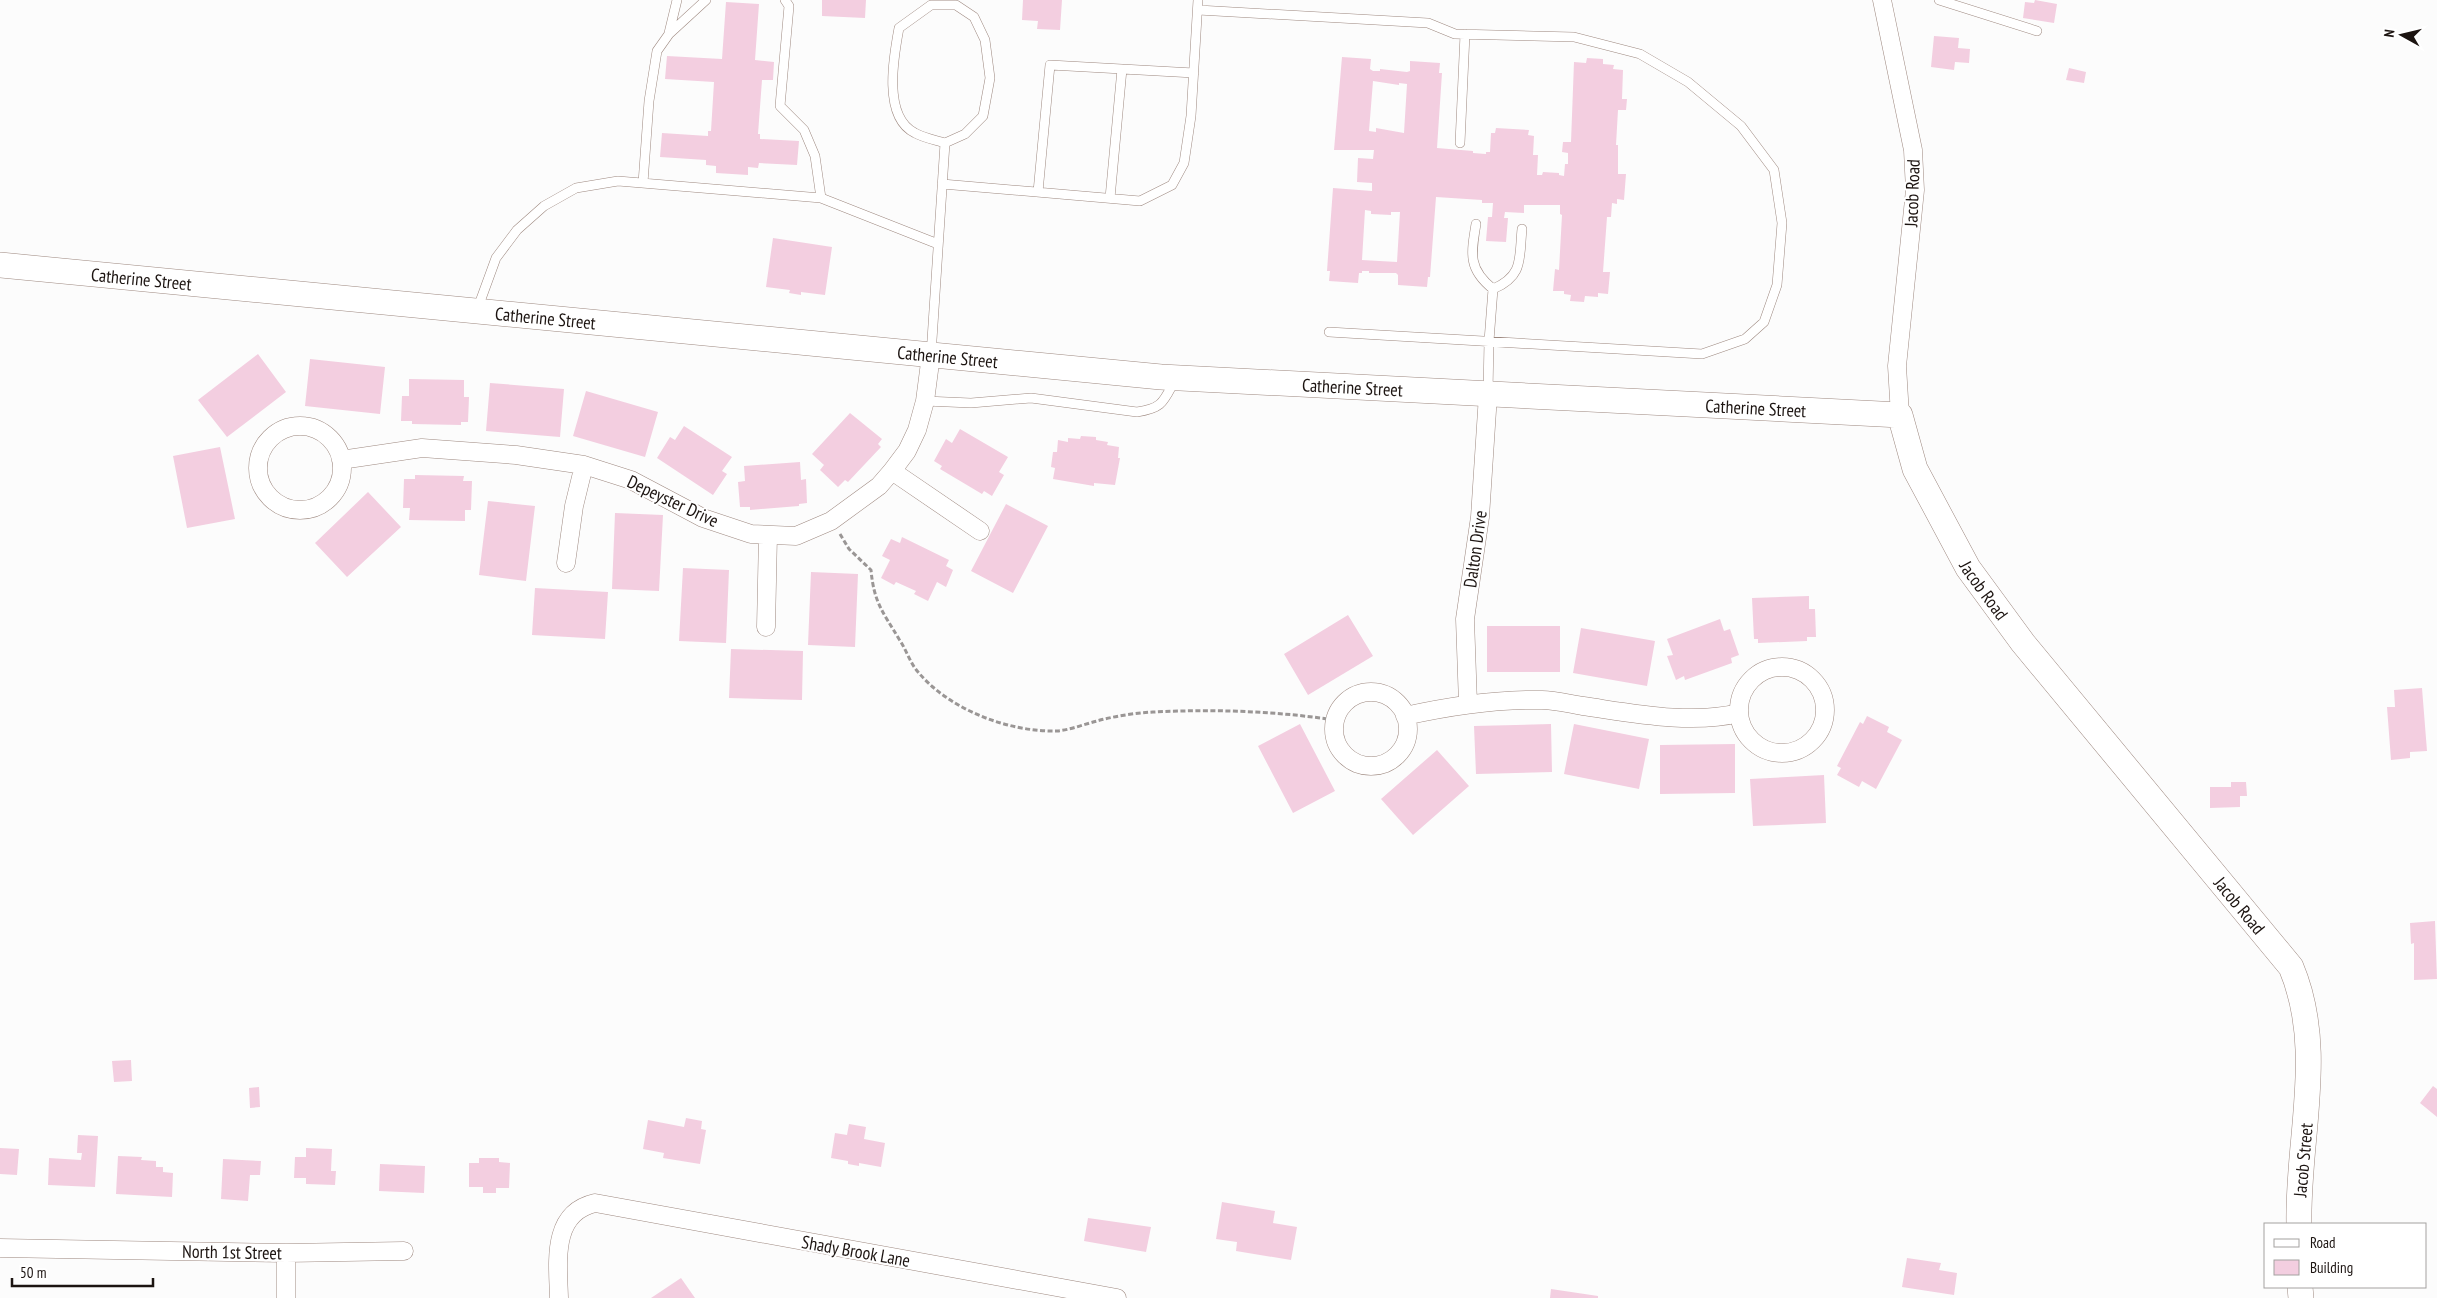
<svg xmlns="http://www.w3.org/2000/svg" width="2437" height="1298" font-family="'PT Sans Narrow',sans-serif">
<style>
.building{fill:#f3cee0;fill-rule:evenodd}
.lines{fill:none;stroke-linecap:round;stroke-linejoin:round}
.lane-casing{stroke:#9e8980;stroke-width:10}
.street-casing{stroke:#9e8980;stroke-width:19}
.secondary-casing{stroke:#9e8980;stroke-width:26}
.path{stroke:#9a9695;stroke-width:3;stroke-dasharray:5 2.5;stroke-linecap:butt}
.lane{stroke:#fff;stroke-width:9}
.street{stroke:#fff;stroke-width:18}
.secondary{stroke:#fff;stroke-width:25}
.labels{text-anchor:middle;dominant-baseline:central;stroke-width:4;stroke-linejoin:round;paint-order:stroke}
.street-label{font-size:18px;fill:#1c1411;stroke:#fff}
</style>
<rect width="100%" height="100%" fill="#fcfcfc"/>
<path class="building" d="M 822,0 L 866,0 L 865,18 L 822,16 Z
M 1023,0 L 1062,0 L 1060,30 L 1037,29 L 1038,21 L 1022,20 Z
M 2035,0 L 2057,4 L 2054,23 L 2023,18 L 2025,2 L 2034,3 Z
M 726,2 L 759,4 L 755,60 L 774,62 L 773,80 L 762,80 L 758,134 L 760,134 L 760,139 L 799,141 L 797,165 L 759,163 L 758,168 L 748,167 L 748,175 L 716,173 L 716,166 L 706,165 L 706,160 L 660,157 L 662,133 L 708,136 L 708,131 L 711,131 L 714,82 L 665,79 L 667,56 L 722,59 Z
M 1934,36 L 1959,38 L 1958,48 L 1970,49 L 1969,63 L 1955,62 L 1954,70 L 1931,67 Z
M 1342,57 L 1371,59 L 1370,69 L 1373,71 L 1380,71 L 1380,69 L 1407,72 L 1410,71 L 1410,61 L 1440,63 L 1439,73 L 1442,73 L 1437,148 L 1473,151 L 1473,153 L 1486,154 L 1486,152 L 1490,152 L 1491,133 L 1495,133 L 1496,128 L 1529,130 L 1528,135 L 1534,136 L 1533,155 L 1538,155 L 1537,175 L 1542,175 L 1543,172 L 1559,173 L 1559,175 L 1564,176 L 1565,164 L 1568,164 L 1568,153 L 1562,152 L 1563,142 L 1571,142 L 1574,62 L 1586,63 L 1587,58 L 1603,59 L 1603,64 L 1614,65 L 1613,69 L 1623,70 L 1622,99 L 1627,99 L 1626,110 L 1618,110 L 1616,145 L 1618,145 L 1618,174 L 1626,174 L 1624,200 L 1617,199 L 1617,204 L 1612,203 L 1611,217 L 1607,217 L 1603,272 L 1610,272 L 1608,294 L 1598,293 L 1598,297 L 1585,296 L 1584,302 L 1570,301 L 1571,295 L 1564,294 L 1564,291 L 1553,291 L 1555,269 L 1559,270 L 1562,215 L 1560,214 L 1560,205 L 1524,205 L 1524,213 L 1505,212 L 1504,218 L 1508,218 L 1506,242 L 1486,241 L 1488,217 L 1492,217 L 1493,203 L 1482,203 L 1482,200 L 1436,197 L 1430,277 L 1428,277 L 1427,287 L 1398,285 L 1398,275 L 1396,273 L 1369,273 L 1369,271 L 1362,271 L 1362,273 L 1359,273 L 1358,283 L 1329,281 L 1330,271 L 1327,271 L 1333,188 L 1372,191 L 1372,183 L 1357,182 L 1358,158 L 1373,159 L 1374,150 L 1334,150 ZM 1373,81 L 1399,85 L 1399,83 L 1407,84 L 1404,133 L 1376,128 L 1376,132 L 1369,131 ZM 1365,210 L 1371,211 L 1371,214 L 1391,215 L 1391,212 L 1400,212 L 1397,262 L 1362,260 Z
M 2069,68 L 2086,72 L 2084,83 L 2066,80 Z
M 773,238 L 832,247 L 825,295 L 801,292 L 801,295 L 789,293 L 790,290 L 766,287 Z
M 258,354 L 286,392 L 227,437 L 198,400 Z
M 310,359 L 385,367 L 380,414 L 305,406 Z
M 409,379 L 464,380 L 464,397 L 469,397 L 468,422 L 461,422 L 461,425 L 412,424 L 412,421 L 401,421 L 402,396 L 409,396 Z
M 490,383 L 564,389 L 560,437 L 486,431 Z
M 586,391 L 658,412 L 645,457 L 573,436 Z
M 850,413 L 882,439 L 878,444 L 881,447 L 848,482 L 845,480 L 838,487 L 820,470 L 824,465 L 812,454 Z
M 684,426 L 732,457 L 722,471 L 727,474 L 713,495 L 657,458 L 670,437 L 675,440 Z
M 960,429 L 1008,457 L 999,472 L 1004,475 L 992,496 L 984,491 L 982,494 L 940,469 L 942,466 L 934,461 L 946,439 L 952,443 Z
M 1081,436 L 1096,437 L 1096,440 L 1108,442 L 1107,445 L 1119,447 L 1118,458 L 1120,458 L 1115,485 L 1094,483 L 1094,486 L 1053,479 L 1055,468 L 1051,467 L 1053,452 L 1057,452 L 1058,440 L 1068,442 L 1068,438 L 1080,439 Z
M 220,447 L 235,519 L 187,528 L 173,456 Z
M 800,462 L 801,480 L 806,479 L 807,503 L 799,504 L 799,506 L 750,510 L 750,507 L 740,507 L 738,482 L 745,481 L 744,466 Z
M 415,475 L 464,476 L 463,481 L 472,481 L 471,510 L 465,510 L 465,521 L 409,520 L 410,508 L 403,508 L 404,479 L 415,479 Z
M 368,492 L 401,527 L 347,577 L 315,543 Z
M 488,501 L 535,506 L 526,581 L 479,575 Z
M 1006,504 L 1048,526 L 1013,593 L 971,571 Z
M 615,513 L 663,515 L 659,591 L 612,589 Z
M 902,537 L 949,560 L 946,566 L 953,570 L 946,587 L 937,582 L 928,601 L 914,594 L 916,591 L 896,582 L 894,585 L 881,578 L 890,560 L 882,556 L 891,539 L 900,543 Z
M 683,568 L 729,570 L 726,643 L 679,641 Z
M 811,572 L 858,574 L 855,647 L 808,645 Z
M 535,588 L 608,592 L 605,639 L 532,635 Z
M 1809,596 L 1809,609 L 1815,609 L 1816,637 L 1807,637 L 1807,641 L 1758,643 L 1758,639 L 1754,639 L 1752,598 Z
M 1348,615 L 1373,656 L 1308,695 L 1284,654 Z
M 1720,619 L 1724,631 L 1730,629 L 1739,655 L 1731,658 L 1732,663 L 1685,680 L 1684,676 L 1676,680 L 1667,656 L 1673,655 L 1667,639 Z
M 1487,626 L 1560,626 L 1560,672 L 1487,672 Z
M 1581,628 L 1655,641 L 1647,686 L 1573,673 Z
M 731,649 L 803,651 L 802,700 L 729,698 Z
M 2422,688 L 2427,751 L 2410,752 L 2410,758 L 2391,760 L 2387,707 L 2395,707 L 2394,690 Z
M 1867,716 L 1889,727 L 1887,732 L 1902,740 L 1876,789 L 1862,781 L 1859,787 L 1837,775 L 1841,768 L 1837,766 L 1860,722 L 1863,724 Z
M 1300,724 L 1335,791 L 1293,813 L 1258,746 Z
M 1551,724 L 1552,772 L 1476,774 L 1474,726 Z
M 1574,724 L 1649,739 L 1639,789 L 1564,774 Z
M 1735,744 L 1735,793 L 1660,794 L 1660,745 Z
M 1437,750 L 1469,786 L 1413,835 L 1381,799 Z
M 1824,775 L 1826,823 L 1753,826 L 1750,779 Z
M 2231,782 L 2246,782 L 2247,796 L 2240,796 L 2240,807 L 2210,808 L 2210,787 L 2231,787 Z
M 2435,921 L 2437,979 L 2414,980 L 2414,943 L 2411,944 L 2410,923 Z
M 131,1060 L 132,1081 L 114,1082 L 112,1061 Z
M 2433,1086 L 2437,1089 L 2437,1117 L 2420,1103 Z
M 259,1087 L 260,1107 L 250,1108 L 249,1088 Z
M 686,1118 L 702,1121 L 701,1129 L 706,1130 L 700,1164 L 663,1158 L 664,1153 L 643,1149 L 648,1120 L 684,1127 Z
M 849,1124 L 866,1127 L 864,1139 L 885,1143 L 881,1167 L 859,1163 L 859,1166 L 848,1164 L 848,1161 L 831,1158 L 835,1133 L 847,1135 Z
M 78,1135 L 98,1136 L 95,1187 L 48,1185 L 49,1158 L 81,1160 L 82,1153 L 77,1153 Z
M 0,1148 L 19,1149 L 17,1175 L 0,1174 Z
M 306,1148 L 332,1149 L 331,1171 L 336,1171 L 335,1185 L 306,1184 L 306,1178 L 294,1178 L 295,1157 L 306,1157 Z
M 118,1156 L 142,1157 L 141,1160 L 156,1161 L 156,1167 L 163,1167 L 163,1172 L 173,1173 L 172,1197 L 116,1194 Z
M 479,1158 L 499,1158 L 499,1162 L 510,1163 L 509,1188 L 496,1188 L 496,1193 L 483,1193 L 483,1187 L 469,1187 L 469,1163 L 479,1163 Z
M 223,1159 L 261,1161 L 260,1175 L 250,1175 L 248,1201 L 221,1199 Z
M 380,1164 L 425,1166 L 424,1193 L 379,1191 Z
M 1222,1202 L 1275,1211 L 1273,1223 L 1297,1227 L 1291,1260 L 1236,1251 L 1237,1242 L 1216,1239 Z
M 1088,1218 L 1151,1227 L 1146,1252 L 1084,1241 Z
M 1907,1258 L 1941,1263 L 1939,1270 L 1957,1273 L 1954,1295 L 1902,1287 Z
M 681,1278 L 695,1298 L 651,1298 Z
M 1551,1289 L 1598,1296 L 1598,1298 L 1550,1298 Z"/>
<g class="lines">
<g class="lane-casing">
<path id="lane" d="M 785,0 L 789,6 L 780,106 L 804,130 L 815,156 L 821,198
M 1939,0 L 2037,31
M 931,5 L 956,5 L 974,17 L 985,40 L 990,78 L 983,116 L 965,134 L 945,143 C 935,140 924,138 915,133 C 882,117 894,55 899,28 Z
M 1198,10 L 1428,23 L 1455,34 L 1574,37 L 1640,54 L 1688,82 L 1741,126 L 1774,170 L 1782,223 L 1777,285 L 1764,322 L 1745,339 L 1702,354 L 1329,332
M 669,33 L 677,0
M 1460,143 L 1465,34
M 643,183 L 649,101 L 657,51 L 669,34 L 706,0
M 942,184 L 1140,201 L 1172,185 L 1184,163 L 1191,116 L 1198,0
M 1038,192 L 1050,65 L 1194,73
M 1110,198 L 1122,69
M 1476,224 C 1471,254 1468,269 1493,289
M 1493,289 C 1524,276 1519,258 1522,229
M 477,310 L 496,258 L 517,230 L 544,206 L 576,188 L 618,181 L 821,198 L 938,244
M 931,355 L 945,143
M 1488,392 L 1489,341 L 1493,289
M 925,401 L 971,403 L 1031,398 L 1137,412 C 1163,408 1163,402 1175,380"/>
</g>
<g class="street-casing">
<path id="street" d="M 1882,0 L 1913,150 L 1915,190 L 1897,366 L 1900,415
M258 468a42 42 0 1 1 84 0a42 42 0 1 1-84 0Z
M 341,460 L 422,448 L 516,455 L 584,465 L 631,480 L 703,518 L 751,534 L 796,536 L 831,521 L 879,486 L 892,471 L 907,451 L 917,430 L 925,401 L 931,355
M 892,471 L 980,531
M 566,563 L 574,506 L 584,465
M 766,627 L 768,535
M1739 710a43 43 0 1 1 86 0a43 43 0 1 1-86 0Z
M1334 729a37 37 0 1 1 74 0a37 37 0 1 1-74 0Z
M 1468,704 L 1465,619 L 1480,517 L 1488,395
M 1405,716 C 1450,706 1495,699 1542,700 C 1555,700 1570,704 1583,706 C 1632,713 1691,725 1739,713
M 0,1248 L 286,1253 L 404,1251
M 286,1253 L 286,1298
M 559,1298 C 558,1262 551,1213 595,1203 L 1117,1298"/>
</g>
<g class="secondary-casing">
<g id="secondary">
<path id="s1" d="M 0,265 L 1161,377 L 1900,415 L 1915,469 L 1968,568 L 2023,643 L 2291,967 C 2326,1050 2297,1138 2299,1224"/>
<path d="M 2300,1287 L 2301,1298"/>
</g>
</g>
<path class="path" d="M 840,534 L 849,549 L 871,570 C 874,603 883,612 899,639 C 906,649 910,663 918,672 C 950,710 1008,732 1057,731 C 1070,730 1085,724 1097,721 C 1115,716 1135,713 1153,712 C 1214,709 1274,711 1335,720"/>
<use href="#lane" class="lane"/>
<use href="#street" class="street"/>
<use href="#secondary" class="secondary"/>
</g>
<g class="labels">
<g class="street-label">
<text transform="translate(1912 193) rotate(-88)">Jacob Road</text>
<text stroke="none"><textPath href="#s1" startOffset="142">Catherine Street</textPath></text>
<text stroke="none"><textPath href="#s1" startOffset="548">Catherine Street</textPath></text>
<text stroke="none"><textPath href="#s1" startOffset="952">Catherine Street</textPath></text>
<text stroke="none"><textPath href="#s1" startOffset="1358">Catherine Street</textPath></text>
<text stroke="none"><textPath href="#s1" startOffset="1762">Catherine Street</textPath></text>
<text transform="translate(673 501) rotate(25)">Depeyster Drive</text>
<text transform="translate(1475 549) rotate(-82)">Dalton Drive</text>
<text stroke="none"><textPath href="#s1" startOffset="2102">Jacob Road</textPath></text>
<text stroke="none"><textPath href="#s1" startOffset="2508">Jacob Road</textPath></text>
<text transform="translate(2303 1160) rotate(-85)">Jacob Street</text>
<text transform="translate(856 1251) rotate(10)">Shady Brook Lane</text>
<text transform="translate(232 1252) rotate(1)">North 1st Street</text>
</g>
</g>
<rect x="2264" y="1223" width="162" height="65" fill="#ffffff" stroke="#a4a1a0"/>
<rect x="2274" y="1239" width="25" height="8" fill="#ffffff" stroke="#a4a1a0"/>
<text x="2310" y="1248" font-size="15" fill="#1c1411">Road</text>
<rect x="2274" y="1260" width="25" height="15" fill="#f3cee0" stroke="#a4a1a0"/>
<text x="2310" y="1273" font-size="15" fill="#1c1411">Building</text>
<g transform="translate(2402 35) rotate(278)" stroke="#ffffff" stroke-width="4" paint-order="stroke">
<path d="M0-4L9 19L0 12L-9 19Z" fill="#1c1411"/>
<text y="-8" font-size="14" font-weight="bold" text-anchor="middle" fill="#1c1411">N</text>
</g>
<path d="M12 1278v8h141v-8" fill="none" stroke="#1c1411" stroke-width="2.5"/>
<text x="20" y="1278" font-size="15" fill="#1c1411" stroke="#ffffff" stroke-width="4" paint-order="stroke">50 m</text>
</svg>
